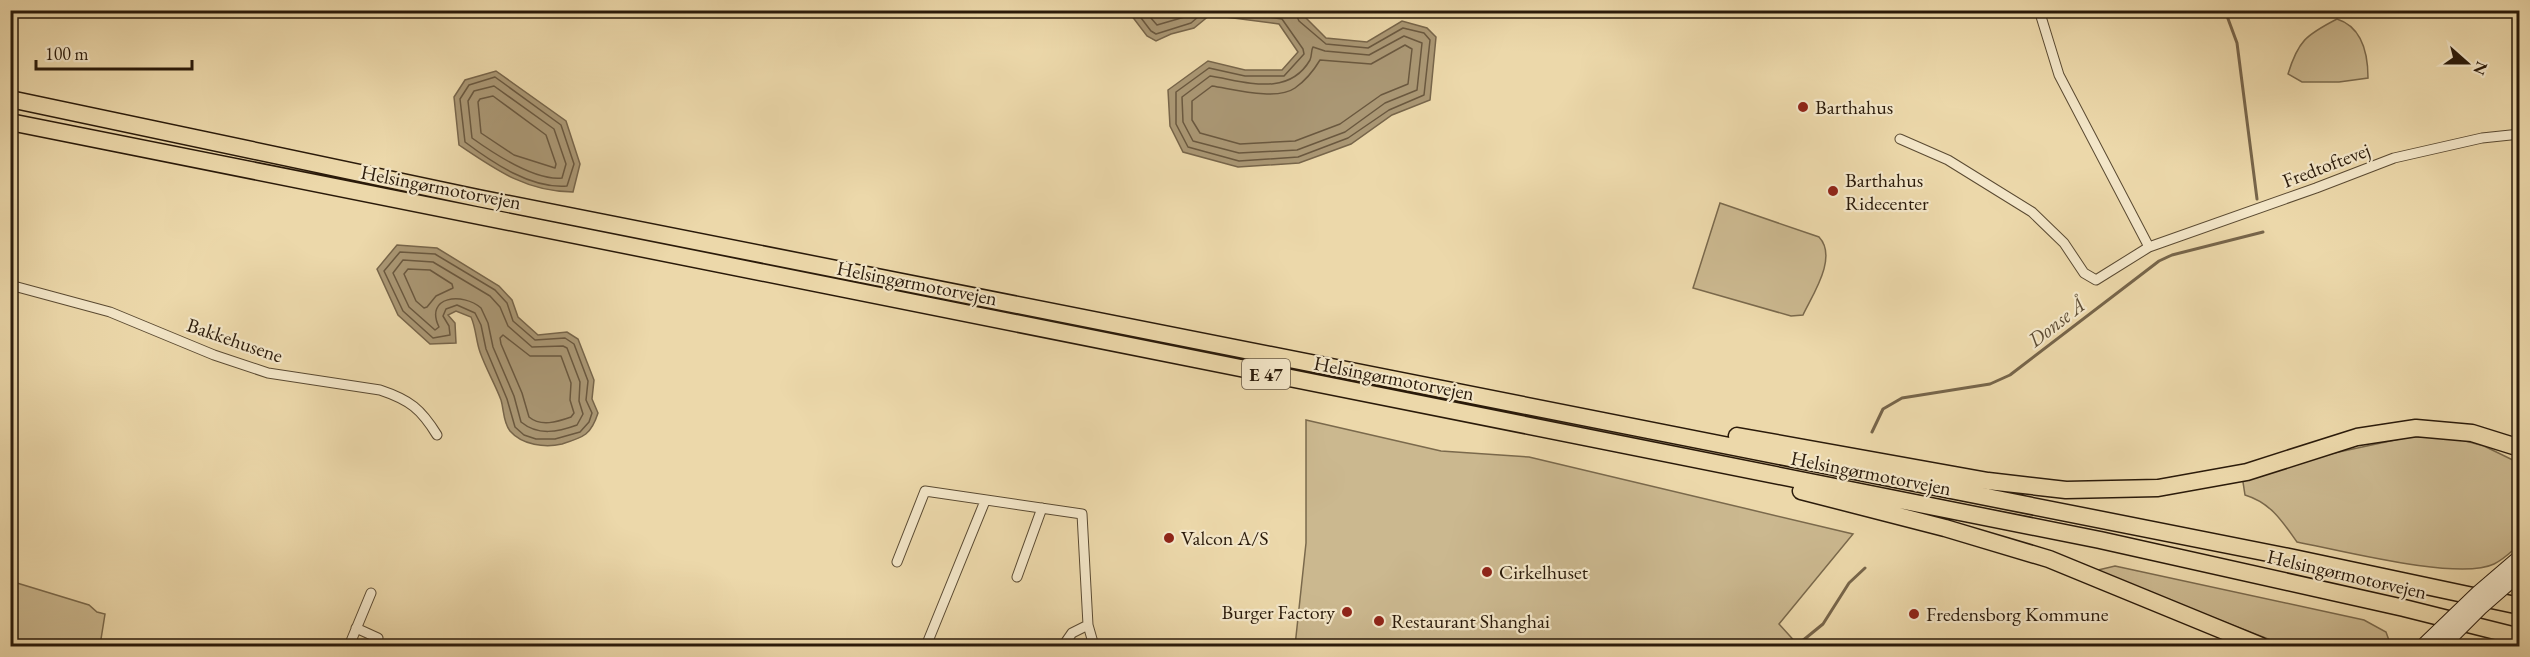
<svg xmlns="http://www.w3.org/2000/svg" width="2530" height="657" font-family="'EB Garamond',serif">
<style>
.green{fill:#cbb88f;stroke:#7a694c;stroke-width:1.5}
.water{fill:#aa9774;stroke:#77654a;stroke-width:1.5}
.lines{fill:none;stroke-linecap:round;stroke-linejoin:round}
.shore{stroke:#6a583f;stroke-width:1.5}
.stream{stroke:#77654a;stroke-width:3}
.street-casing{stroke:#5a4a32;stroke-width:11}
.highway-casing{stroke:#2a1a0a;stroke-width:19}
.street{stroke:#f3e6c8;stroke-width:9}
.highway{stroke:#ecd8aa;stroke-width:16}
.secondary-bridge-casing{stroke:#2a1a0a;stroke-width:16;stroke-linecap:butt}
.secondary-bridge{stroke:#f3e6c8;stroke-width:14}
.poi-dot{fill:#8f2418;stroke:#f3e6c8;stroke-width:2}
.labels{text-anchor:middle;dominant-baseline:central;stroke-width:4.5;stroke-linejoin:round;paint-order:stroke}
.shield{fill:#f3e6c8;stroke:#665743;stroke-width:1.5}
.shield-label{font-size:18px;font-weight:bold;fill:#2a1a0a}
.poi-label{font-size:20px;fill:#2a1a0a;stroke:#f3e6c8;text-anchor:start}
.street-label{font-size:20px;fill:#2a1a0a;stroke:#f3e6c8}
.water-label{font-size:21px;font-style:italic;fill:#5d4c34;stroke:#f3e6c8}
</style>
<rect width="100%" height="100%" fill="#ecd8aa"/>
<filter id="stains"><feTurbulence type="fractalNoise" baseFrequency=".00333" numOctaves="4"/><feColorMatrix values="0 0 0 0 .2 0 0 0 0 .09 0 0 0 0 .02 0 0 0 .5 -.17"/></filter>
<radialGradient id="worn" r=".72"><stop offset=".6" stop-color="#630" stop-opacity="0"/><stop offset="1" stop-color="#630" stop-opacity=".3"/></radialGradient>
<path class="green" d="M 2337,19 C 2362,27 2368,54 2368,78 L 2339,82 L 2302,82 L 2288,74 C 2298,41 2306,35 2337,19 Z
M 1720,203 L 1819,237 C 1838,257 1813,294 1803,315 L 1791,316 L 1693,288 Z
M 1306,420 L 1441,451 L 1529,457 L 1853,534 L 1779,624 L 1799,646 L 1295,646 L 1306,543 Z
M 2409,437 L 2451,437 L 2484,446 L 2519,463 L 2519,545 C 2512,551 2503,560 2494,564 C 2459,581 2339,550 2297,542 C 2282,521 2271,503 2245,495 L 2243,482 L 2249,478 L 2306,459 Z
M 2115,566 L 2364,620 L 2386,632 L 2391,646 L 2286,646 L 2094,571 Z
M 17,583 L 89,605 L 97,612 L 105,614 L 101,639 L 97,646 L 11,646 L 11,585 Z"/>
<path class="water" d="M 1128,11 L 1299,11 L 1326,38 L 1367,42 L 1402,21 L 1427,28 L 1436,37 L 1430,100 L 1392,115 L 1351,144 L 1299,163 L 1238,167 L 1183,152 L 1170,126 L 1168,90 L 1208,61 L 1245,70 L 1282,70 L 1298,52 L 1279,24 L 1210,15 L 1194,28 L 1171,34 L 1156,41 L 1147,36 Z
M 496,71 L 566,121 L 580,164 L 573,192 C 527,192 496,170 459,145 L 454,97 L 465,80 Z
M 397,245 L 437,248 L 499,286 L 512,300 L 518,317 L 538,335 L 567,332 L 578,339 L 594,380 L 592,399 L 598,413 C 591,435 584,437 562,444 C 545,448 522,445 510,431 C 503,422 504,410 501,400 C 495,384 486,369 480,352 C 476,341 476,328 471,317 L 456,311 L 448,315 L 455,323 L 456,343 L 430,344 L 398,315 L 377,269 Z"/>
<g class="lines">
<path class="shore" d="M 1135,10 L 1151,31 L 1156,34 L 1191,23 L 1206,10
M 1144,10 L 1157,25 L 1188,16 L 1194,10
M 1218,10 L 1282,19 L 1303,49 L 1304,54 L 1284,76 L 1245,76 L 1209,68 L 1176,92 L 1176,124 L 1188,147 L 1239,161 L 1298,157 L 1348,138 L 1389,110 L 1424,95 L 1430,40 L 1424,33 L 1403,28 L 1368,48 L 1326,44 L 1299,21 L 1294,10
M 1404,36 L 1422,43 L 1417,90 L 1385,103 L 1345,132 L 1297,150 L 1239,153 L 1193,141 L 1183,122 L 1182,97 L 1210,76 C 1244,81 1288,98 1310,60 C 1312,56 1311,50 1313,47 L 1325,51 L 1369,55 Z
M 1405,45 L 1412,49 L 1408,84 L 1381,95 L 1340,124 L 1295,141 L 1240,144 L 1200,133 L 1192,120 L 1192,101 L 1212,86 C 1233,89 1277,101 1295,88 C 1305,81 1314,70 1320,60 L 1371,64 Z
M 495,77 L 561,125 L 574,164 L 567,186 C 531,189 493,163 465,142 L 460,99 L 469,85 Z
M 494,86 L 554,129 L 566,164 L 562,178 C 535,181 493,153 472,138 L 468,101 L 474,91 Z
M 493,96 L 546,135 L 556,164 L 555,168 L 514,155 L 481,133 L 478,102 L 480,99 Z
M 400,252 L 435,254 L 495,290 L 507,303 L 513,321 L 535,340 L 565,338 L 574,344 L 588,381 L 586,400 L 592,413 L 589,422 L 580,432 L 555,439 L 536,439 L 524,435 L 515,427 L 507,399 L 486,349 L 481,325 L 475,313 L 457,305 L 446,309 L 443,316 L 449,326 L 450,335 L 433,338 L 403,311 L 384,271 Z
M 403,260 L 433,262 L 490,296 L 500,307 L 508,326 L 532,347 L 563,346 L 567,348 L 580,382 L 579,401 L 583,414 L 577,425 C 558,432 538,436 521,422 L 514,396 L 493,347 L 488,323 L 481,308 C 463,292 424,296 439,327 L 435,330 L 409,307 L 393,273 Z
M 408,269 L 430,270 L 452,284 L 453,288 L 436,296 L 427,307 L 424,308 L 416,301 L 404,274 Z
M 503,335 L 530,356 L 561,356 L 571,383 L 570,400 L 574,413 L 571,417 C 557,422 541,427 529,417 L 522,393 L 501,344 L 500,338 Z"/>
<path class="stream" d="M 2228,10 L 2227,16 L 2237,43 L 2257,199
M 1872,432 L 1883,409 L 1902,398 L 1990,384 L 2010,375 L 2159,261 L 2172,255 L 2263,232
M 1796,646 L 1823,624 L 1849,583 L 1865,568"/>
<g class="street-casing">
<path id="street" d="M 2039,10 L 2059,75 L 2149,247
M 1900,139 L 1948,160 L 2032,212 L 2064,243 L 2084,273 L 2096,280 L 2149,247 L 2316,188 L 2394,158 L 2482,138 L 2520,134
M 10,285 L 110,312 L 214,355 L 268,373 L 380,390 C 410,400 421,409 437,435
M 897,562 L 925,491 L 1082,514 L 1088,625 L 1094,646
M 1017,577 L 1042,508
M 356,628 L 378,638
M 349,646 L 371,593
M 926,646 L 985,501
M 1063,646 L 1072,633 L 1088,625"/>
</g>
<g class="highway-casing">
<path id="highway" d="M 10,99 L 478,198 L 2294,558 L 2520,606
M 10,122 L 2100,540 L 2404,608 L 2520,637
M 1737,436 L 1988,481 L 2066,490 L 2158,488 L 2247,472 L 2357,437 L 2416,428 L 2472,433 L 2520,448
M 1801,491 L 1945,528 L 2049,559 L 2261,646"/>
</g>
<use href="#street" class="street"/>
<use href="#highway" class="highway"/>
<g class="secondary-bridge-casing">
<path id="secondary-bridge" d="M 2423,646 L 2478,593 L 2520,557
M 2442,646 L 2480,608 L 2520,573"/>
</g>
<use href="#secondary-bridge" class="secondary-bridge"/>
</g>
<g class="poi-dot">
<circle cx="1803" cy="107" r="6"/>
<circle cx="1833" cy="191" r="6"/>
<circle cx="1169" cy="538" r="6"/>
<circle cx="1487" cy="572" r="6"/>
<circle cx="1347" cy="612" r="6"/>
<circle cx="1914" cy="614" r="6"/>
<circle cx="1379" cy="621" r="6"/>
</g>
<g class="labels">
<rect class="shield" x="1242" y="359" width="48" height="30" rx="4.5"/>
<g class="shield-label">
<text x="1266" y="374">E 47</text>
</g>
<g class="poi-label">
<text x="1815" y="107">Barthahus</text>
<text x="1845" y="180">Barthahus<tspan x="1845" dy="23">Ridecenter</tspan></text>
<text x="1181" y="538">Valcon A/S</text>
<text x="1499" y="572">Cirkelhuset</text>
<text x="1335" y="612" text-anchor="end">Burger Factory</text>
<text x="1926" y="614">Fredensborg Kommune</text>
<text x="1391" y="621">Restaurant Shanghai</text>
</g>
<g class="street-label">
<text transform="translate(2326 165) rotate(-21)">Fredtoftevej</text>
<text transform="translate(441 187) rotate(11)">Helsingørmotorvejen</text>
<text transform="translate(917 283) rotate(11)">Helsingørmotorvejen</text>
<text transform="translate(235 340) rotate(19)">Bakkehusene</text>
<text transform="translate(1394 378) rotate(11)">Helsingørmotorvejen</text>
<text transform="translate(1871 473) rotate(11)">Helsingørmotorvejen</text>
<text transform="translate(2347 574) rotate(13)">Helsingørmotorvejen</text>
</g>
<g class="water-label">
<text transform="translate(2056 322) rotate(-38)">Donse Å</text>
</g>
</g>
<rect width="2530" height="657" fill="none" stroke="#ecd8aa" stroke-width="36"/>
<rect x="12" y="12" width="2506" height="633" fill="none" stroke="#2a1a0a" stroke-width="3"/>
<rect x="18" y="18" width="2494" height="621" fill="none" stroke="#2a1a0a" stroke-width="1.5"/>
<g transform="translate(2467 63) rotate(111)" stroke="#f3e6c8" stroke-width="4.5" paint-order="stroke">
<path d="M0-4.5L10 22L0 15L-10 22Z" fill="#2a1a0a"/>
<text y="-9" font-size="16" font-weight="bold" text-anchor="middle" fill="#2a1a0a">N</text>
</g>
<path d="M36 60v9h156v-9" fill="none" stroke="#2a1a0a" stroke-width="3"/>
<text x="45" y="60" font-size="18" fill="#2a1a0a" stroke="#f3e6c8" stroke-width="4.5" paint-order="stroke">100 m</text>
<rect width="100%" height="100%" filter="url(#stains)"/>
<rect width="100%" height="100%" fill="url(#worn)"/>
</svg>
